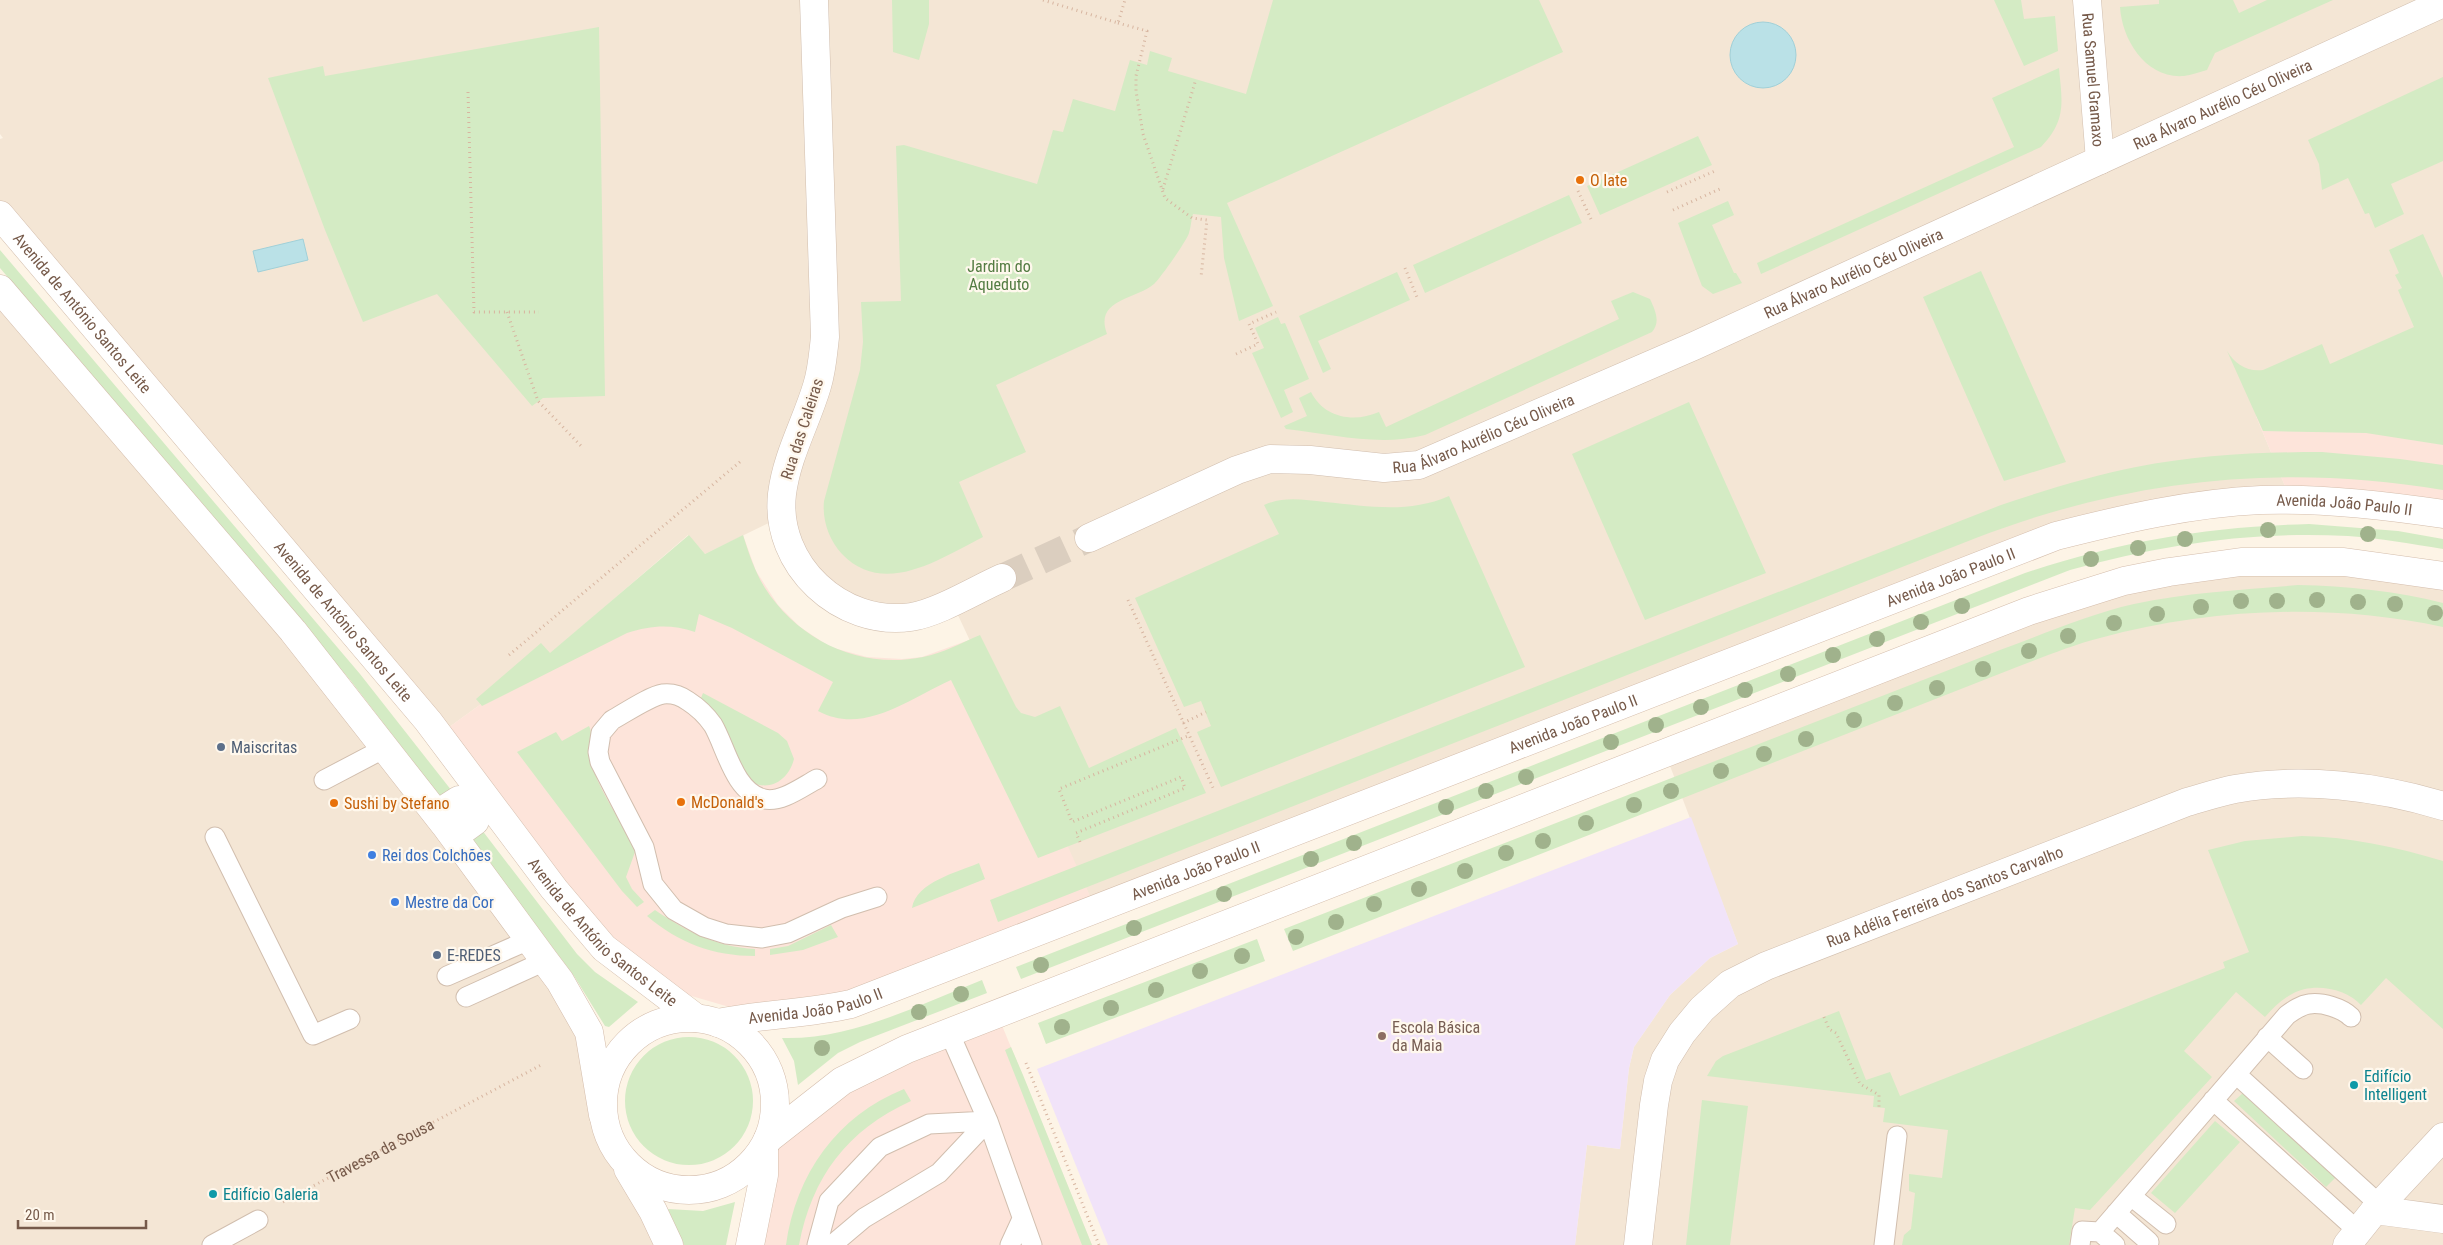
<svg xmlns="http://www.w3.org/2000/svg" width="2443" height="1245" font-family="'Roboto Condensed',sans-serif">
<style>
.residential{fill:#f4e6d5}
.commercial{fill:#fde4da}
.education{fill:#f1e3f9}
.green{fill:#d4ebc4}
.water{fill:#bae1e7;stroke:#a0d0d8}
.lines{fill:none;stroke-linecap:round;stroke-linejoin:round}
.minor-tunnel{stroke:#dbcebf;stroke-width:28;stroke-dasharray:28 14;stroke-linecap:butt}
.service-casing{stroke:#d1beae;stroke-width:21}
.pedestrian-casing{stroke:#d1beae;stroke-width:29}
.minor-casing{stroke:#d1beae;stroke-width:29}
.secondary-casing{stroke:#d4bdac;stroke-width:29}
.path{stroke:#d7b5a0;stroke-width:3;stroke-dasharray:1 4;stroke-linecap:butt}
.service{stroke:#fff;stroke-width:19}
.pedestrian{stroke:#fff;stroke-width:28}
.minor{stroke:#fff;stroke-width:28}
.secondary{stroke:#fff;stroke-width:28}
.tree{fill:#a0b28c}
.food-dot{fill:#e8710a;stroke:#fff8ed;stroke-width:2}
.service-dot{fill:#5c6f8a;stroke:#fff8ed;stroke-width:2}
.shop-dot{fill:#3f7fe0;stroke:#fff8ed;stroke-width:2}
.education-dot{fill:#8d6e63;stroke:#fff8ed;stroke-width:2}
.culture-dot{fill:#0f9aa8;stroke:#fff8ed;stroke-width:2}
.labels{text-anchor:middle;dominant-baseline:central;stroke-width:4.5;stroke-linejoin:round;paint-order:stroke}
.street-label{font-size:16px;fill:#765a4a;stroke:#fff8ed}
.food-label{font-size:16px;fill:#c56008;stroke:#fff8ed;text-anchor:start}
.park-label{font-size:16px;fill:#547c42;stroke:#fff8ed}
.service-label{font-size:16px;fill:#4e5e75;stroke:#fff8ed;text-anchor:start}
.shop-label{font-size:16px;fill:#366cbe;stroke:#fff8ed;text-anchor:start}
.education-label{font-size:16px;fill:#785e54;stroke:#fff8ed;text-anchor:start}
.culture-label{font-size:16px;fill:#0d838f;stroke:#fff8ed;text-anchor:start}
</style>
<rect width="100%" height="100%" fill="#fdf4e6"/>
<path class="residential" d="M 0,0 L 2443,0 L 2443,382 L 2256,416 L 2289,496 L 2147,510 L 1094,905 L 949,596 L 908,613 L 837,597 L 779,518 L 705,554 L 688,535 L 550,654 L 441,733 L 0,207 L 0,139 L 3,138 L 0,134 Z
M 0,298 L 367,734 L 584,1036 L 601,1136 L 618,1161 L 664,1245 L 0,1245 Z
M 2326,569 L 2443,583 L 2443,1245 L 1575,1245 L 1587,1145 L 1620,1149 L 1629,1068 L 1634,1047 L 1670,995 L 1710,958 L 1738,944 L 1667,758 L 2006,627 L 2155,581 Z"/>
<path class="commercial" d="M 2443,382 L 2443,510 L 2289,496 L 2256,416 Z
M 689,535 L 705,554 L 743,535 L 756,571 L 778,605 L 800,627 L 830,647 L 867,657 L 902,659 L 922,657 L 969,640 L 1057,822 L 1094,905 L 850,1001 L 750,1013 L 664,988 L 606,945 L 441,733 L 550,654 Z
M 999,1018 L 1092,1245 L 754,1245 L 765,1184 L 781,1137 L 844,1084 Z"/>
<path class="education" d="M 1691,817 L 1738,944 L 1710,958 L 1670,995 L 1634,1047 L 1629,1068 L 1620,1149 L 1587,1145 L 1575,1245 L 1108,1245 L 1037,1069 Z"/>
<path class="green" d="M 892,0 L 929,0 L 929,24 L 919,60 L 893,52 Z
M 1273,0 L 1539,0 L 1563,52 L 1227,203 L 1273,306 L 1239,321 L 1224,258 L 1221,217 L 1193,214 C 1191,220 1191,227 1189,233 C 1188,239 1159,280 1154,284 C 1135,300 1094,299 1107,334 L 996,385 L 1026,452 L 959,482 L 983,537 C 941,558 884,598 842,554 C 829,540 822,520 824,501 L 860,370 L 863,342 L 861,302 L 901,301 L 896,146 L 904,145 L 1037,184 L 1053,130 L 1063,132 L 1073,99 L 1115,111 L 1130,60 L 1147,65 L 1150,51 L 1172,58 L 1168,71 L 1246,94 Z
M 1994,0 L 2021,0 L 2024,19 L 2055,16 L 2058,51 L 2024,66 Z
M 2159,0 L 2233,0 L 2239,13 L 2267,0 L 2333,0 L 2215,53 L 2207,70 C 2199,72 2191,75 2184,76 C 2146,79 2122,40 2120,7 L 2159,4 Z
M 599,27 L 605,396 L 543,398 L 532,406 L 437,294 L 363,322 L 325,230 L 268,78 L 323,66 L 325,76 Z
M 2059,68 C 2062,102 2067,120 2041,147 L 1761,274 L 1757,263 L 2014,147 L 1992,98 Z
M 2443,77 L 2443,161 L 2391,184 L 2404,214 L 2375,228 L 2369,213 L 2365,214 L 2348,178 L 2322,190 L 2319,164 L 2308,140 Z
M 1698,136 L 1712,165 L 1600,215 L 1587,186 Z
M 1569,195 L 1582,223 L 1425,293 L 1413,265 Z
M 1728,201 L 1734,215 L 1712,225 L 1734,273 L 1736,273 L 1742,283 L 1713,294 L 1702,286 L 1678,223 Z
M 2423,234 L 2443,278 L 2443,445 L 2366,433 L 2263,431 L 2227,351 C 2235,364 2247,372 2263,370 L 2322,344 L 2330,364 L 2414,327 L 2398,290 L 2402,288 L 2395,275 L 2399,273 L 2389,250 Z
M 0,250 L 360,674 L 459,800 L 448,807 L 351,681 L 0,268 Z
M 1981,271 L 2066,462 L 2004,481 L 1923,297 Z
M 1397,272 L 1410,300 L 1318,341 L 1331,369 L 1323,373 L 1299,316 Z
M 1633,292 L 1650,299 C 1655,310 1661,322 1652,332 L 1425,435 C 1379,447 1332,434 1286,429 L 1284,426 L 1307,416 L 1299,398 L 1311,392 C 1324,418 1354,423 1379,412 L 1386,427 L 1619,319 L 1611,301 Z
M 1278,317 L 1281,324 L 1285,323 L 1309,379 L 1284,390 L 1293,412 L 1281,418 L 1252,353 L 1264,348 L 1255,328 Z
M 1689,402 L 1766,573 L 1645,620 L 1572,454 Z
M 2322,452 L 2400,459 L 2443,465 L 2443,490 C 2281,463 2129,479 1976,538 L 998,922 L 990,900 L 2001,505 C 2046,490 2090,476 2136,467 C 2197,455 2260,452 2322,452 Z
M 1449,496 L 1525,667 L 1221,787 L 1197,732 L 1211,726 L 1201,701 L 1184,707 L 1135,598 L 1279,534 L 1264,505 C 1284,496 1304,500 1325,502 C 1368,506 1408,514 1449,496 Z
M 2309,524 L 2398,531 L 2443,539 L 2443,549 C 2412,544 2380,538 2348,536 C 2252,531 2163,544 2070,570 L 1021,979 L 1016,967 L 2025,573 C 2123,541 2205,527 2309,524 Z
M 689,535 L 705,554 L 743,535 C 749,554 755,572 765,588 C 799,641 861,670 923,657 C 943,653 961,643 980,635 L 1016,707 L 1021,713 L 1035,717 L 1060,706 L 1089,768 L 1176,728 L 1206,793 L 1038,858 L 951,680 C 910,698 864,736 818,711 L 833,682 L 732,628 L 699,614 L 695,632 C 671,624 652,625 627,633 L 482,706 L 476,699 L 541,643 L 550,653 Z
M 2298,585 C 2347,586 2396,591 2443,603 L 2443,627 C 2330,603 2211,608 2100,638 C 2072,645 2044,657 2017,667 L 1293,951 L 1284,929 L 2000,650 C 2044,634 2089,614 2134,604 C 2188,592 2244,590 2298,585 Z
M 703,693 L 778,733 L 787,741 L 794,759 C 789,779 771,792 751,782 L 701,698 Z
M 589,726 C 594,735 588,749 591,760 C 598,793 624,821 635,852 L 626,877 L 632,889 L 644,902 L 637,907 L 622,891 L 517,752 L 556,732 L 562,741 Z
M 475,821 L 577,954 L 595,972 L 638,1002 L 609,1027 L 605,1026 L 574,976 L 464,829 Z
M 2302,836 C 2351,837 2396,847 2443,861 L 2443,1029 L 2386,978 L 2361,1005 C 2346,988 2312,982 2292,994 C 2281,1000 2273,1008 2265,1017 L 2236,992 L 2184,1051 L 2212,1077 L 2090,1210 L 2075,1208 L 2069,1245 L 1902,1245 L 1904,1235 L 1911,1229 L 1915,1193 L 1909,1191 L 1909,1174 L 1942,1178 L 1948,1130 L 1883,1122 L 1885,1108 L 1873,1107 L 1874,1096 L 1707,1076 L 1716,1061 L 1723,1056 L 1839,1011 L 1866,1080 L 1890,1072 L 1900,1096 L 2225,968 L 2223,962 L 2249,952 L 2208,850 L 2245,841 Z
M 979,863 L 985,879 L 912,908 C 916,882 958,872 979,863 Z
M 655,910 C 686,931 716,947 755,949 L 755,956 C 713,956 679,943 647,916 Z
M 831,925 L 838,937 L 803,950 L 770,955 L 770,949 L 788,946 Z
M 1257,939 L 1265,961 L 1046,1044 L 1038,1023 Z
M 982,980 L 987,993 L 860,1042 L 838,1053 L 798,1085 L 794,1061 L 782,1038 C 852,1040 918,1005 982,980 Z
M625 1101a64 64 0 1 1 128 0a64 64 0 1 1-128 0Z
M 1011,1047 L 1023,1075 L 1092,1245 L 1082,1245 L 1005,1050 Z
M 904,1089 L 911,1101 C 847,1130 812,1177 799,1245 L 786,1245 C 796,1174 837,1116 904,1089 Z
M 2243,1093 L 2336,1177 L 2326,1187 L 2234,1101 Z
M 1702,1100 L 1748,1106 L 1730,1245 L 1686,1245 Z
M 2215,1121 L 2240,1142 L 2175,1213 L 2151,1193 Z
M 735,1202 L 726,1245 L 684,1245 L 668,1209 L 703,1211 Z"/>
<path class="water" d="M1730 55a33 33 0 1 1 66 0a33 33 0 1 1-66 0Z
M 303,239 L 308,260 L 258,272 L 253,251 Z"/>
<g class="lines">
<path class="minor-tunnel" d="M 1002,578 L 1089,538"/>
<g class="service-casing">
<path id="service" d="M 817,779 C 802,787 781,803 764,799 C 734,792 726,747 713,725 C 706,715 699,708 688,701 C 681,696 672,693 663,694 C 650,696 625,713 612,720 L 601,733 L 598,752 L 600,762 L 644,847 L 653,884 L 674,910 L 704,927 L 726,934 L 762,938 L 788,933 L 842,908 L 877,897
M 324,780 L 385,748
M 215,837 L 313,1035 L 350,1019
M 447,976 L 529,940
M 466,997 L 545,961
M 949,1032 L 988,1121 L 1032,1245
M 2267,1037 L 2303,1069
M 2236,1074 L 2380,1205
M 2213,1100 L 2358,1231
M 2131,1196 L 2166,1224
M 2116,1213 L 2149,1242
M 2100,1232 L 2115,1245
M 212,1245 L 258,1220
M 817,1245 L 829,1201 L 880,1147 L 929,1124 L 988,1121
M 832,1245 L 864,1218 L 939,1173 L 988,1121
M 1010,1245 L 1022,1219
M 1884,1245 L 1897,1136
M 2080,1245 L 2082,1231 L 2100,1232 L 2287,1015 C 2294,1010 2301,1005 2309,1004 C 2322,1002 2342,1008 2351,1017"/>
</g>
<g class="pedestrian-casing">
<path id="pedestrian" d="M 459,800 L 475,821 L 464,829 L 448,807 Z"/>
</g>
<g class="minor-casing">
<g id="minor">
<path d="M 814,0 L 825,337 C 823,354 822,370 817,386 C 806,423 787,455 782,494 C 774,565 841,627 911,617 C 938,613 977,589 1002,578"/>
<path id="s2" d="M 2087,0 L 2100,160"/>
<path id="s3" d="M 1089,538 L 1237,470 L 1270,459 L 1310,460 L 1384,468 L 1419,465 L 1694,346 L 2443,3"/>
<path d="M 2375,1210 L 2443,1219"/>
<path id="s4" d="M 1638,1245 L 1654,1105 L 1658,1081 L 1665,1060 L 1682,1033 L 1702,1009 L 1730,984 L 1766,966 L 2187,802 C 2202,798 2219,792 2235,789 C 2302,777 2378,786 2443,806"/>
<path d="M 2347,1245 L 2375,1210 L 2443,1137"/>
</g>
</g>
<g class="secondary-casing">
<g id="secondary">
<path id="s5" d="M 0,215 L 428,721 L 554,889 L 604,948 L 696,1018"/>
<path d="M 0,289 L 293,631 L 445,825 L 545,961 L 560,981 L 589,1032 L 603,1115"/>
<circle cx="689" cy="1104" r="86"/>
<path id="s6" d="M 718,1023 C 762,1014 807,1014 851,1004 L 2056,536 C 2123,519 2192,503 2261,500 C 2322,498 2383,505 2443,514"/>
<path d="M 768,1139 L 842,1081 L 907,1049 L 2029,611 L 2124,581 L 2169,572 L 2241,562 L 2344,562 L 2443,576"/>
<path d="M 628,1169 L 653,1211 L 669,1245"/>
<path d="M 750,1245 L 764,1175 L 764,1148"/>
</g>
</g>
<g class="path">
<path d="M 1043,0 L 1118,23 L 1125,0"/>
<path d="M 1118,23 L 1147,31 L 1136,76 L 1136,91 L 1143,134 L 1165,198 L 1192,218 L 1207,220 L 1201,277"/>
<path d="M 468,92 L 474,312 L 539,312"/>
<path d="M 1163,189 L 1196,79"/>
<path d="M 1578,191 L 1591,219"/>
<path d="M 1667,192 L 1715,171"/>
<path d="M 1673,210 L 1722,188"/>
<path d="M 1405,268 L 1417,297"/>
<path d="M 507,312 L 538,401 L 583,448"/>
<path d="M 1236,354 L 1258,344 L 1249,324 L 1276,312"/>
<path d="M 1128,600 L 1214,790"/>
<path d="M 509,655 L 741,461"/>
<path d="M 1183,723 L 1206,712"/>
<path d="M 1080,842 L 1076,833 L 1185,788 L 1181,777 L 1072,822 L 1059,789 L 1188,736"/>
<path d="M 1824,1017 L 1829,1029 L 1836,1033 L 1860,1084 L 1879,1095 L 1879,1108"/>
<path d="M 1026,1063 L 1099,1245"/>
<path id="s1" d="M 283,1202 L 543,1064"/>
</g>
<use href="#service" class="service"/>
<use href="#pedestrian" class="pedestrian"/>
<use href="#minor" class="minor"/>
<use href="#secondary" class="secondary"/>
</g>
<g class="tree">
<circle cx="2268" cy="530" r="8"/>
<circle cx="2368" cy="534" r="8"/>
<circle cx="2185" cy="539" r="8"/>
<circle cx="2138" cy="548" r="8"/>
<circle cx="2091" cy="559" r="8"/>
<circle cx="2317" cy="600" r="8"/>
<circle cx="2241" cy="601" r="8"/>
<circle cx="2277" cy="601" r="8"/>
<circle cx="2358" cy="602" r="8"/>
<circle cx="2395" cy="604" r="8"/>
<circle cx="1962" cy="606" r="8"/>
<circle cx="2201" cy="607" r="8"/>
<circle cx="2435" cy="613" r="8"/>
<circle cx="2157" cy="614" r="8"/>
<circle cx="1921" cy="622" r="8"/>
<circle cx="2114" cy="623" r="8"/>
<circle cx="2068" cy="636" r="8"/>
<circle cx="1877" cy="639" r="8"/>
<circle cx="2029" cy="651" r="8"/>
<circle cx="1833" cy="655" r="8"/>
<circle cx="1983" cy="669" r="8"/>
<circle cx="1788" cy="674" r="8"/>
<circle cx="1937" cy="688" r="8"/>
<circle cx="1745" cy="690" r="8"/>
<circle cx="1895" cy="703" r="8"/>
<circle cx="1701" cy="707" r="8"/>
<circle cx="1854" cy="720" r="8"/>
<circle cx="1656" cy="725" r="8"/>
<circle cx="1806" cy="739" r="8"/>
<circle cx="1611" cy="742" r="8"/>
<circle cx="1764" cy="754" r="8"/>
<circle cx="1721" cy="771" r="8"/>
<circle cx="1526" cy="777" r="8"/>
<circle cx="1486" cy="791" r="8"/>
<circle cx="1671" cy="791" r="8"/>
<circle cx="1634" cy="805" r="8"/>
<circle cx="1446" cy="807" r="8"/>
<circle cx="1586" cy="823" r="8"/>
<circle cx="1543" cy="841" r="8"/>
<circle cx="1354" cy="843" r="8"/>
<circle cx="1506" cy="853" r="8"/>
<circle cx="1311" cy="859" r="8"/>
<circle cx="1465" cy="871" r="8"/>
<circle cx="1419" cy="889" r="8"/>
<circle cx="1224" cy="894" r="8"/>
<circle cx="1374" cy="904" r="8"/>
<circle cx="1336" cy="922" r="8"/>
<circle cx="1134" cy="928" r="8"/>
<circle cx="1296" cy="937" r="8"/>
<circle cx="1242" cy="956" r="8"/>
<circle cx="1041" cy="965" r="8"/>
<circle cx="1200" cy="971" r="8"/>
<circle cx="1156" cy="990" r="8"/>
<circle cx="961" cy="994" r="8"/>
<circle cx="1111" cy="1008" r="8"/>
<circle cx="919" cy="1012" r="8"/>
<circle cx="1062" cy="1027" r="8"/>
<circle cx="822" cy="1048" r="8"/>
</g>
<g class="food-dot">
<circle cx="1580" cy="180" r="5"/>
<circle cx="681" cy="802" r="5"/>
<circle cx="334" cy="803" r="5"/>
</g>
<g class="service-dot">
<circle cx="221" cy="747" r="5"/>
<circle cx="437" cy="955" r="5"/>
</g>
<g class="shop-dot">
<circle cx="372" cy="855" r="5"/>
<circle cx="395" cy="902" r="5"/>
</g>
<circle class="education-dot" cx="1382" cy="1036" r="5"/>
<g class="culture-dot">
<circle cx="2354" cy="1085" r="5"/>
<circle cx="213" cy="1194" r="5"/>
</g>
<g class="labels">
<g class="street-label">
<text stroke="none"><textPath href="#s2" startOffset="80">Rua Samuel Gramaxo</textPath></text>
<text stroke="none"><textPath href="#s3" startOffset="1228">Rua Álvaro Aurélio Céu Oliveira</textPath></text>
<text stroke="none"><textPath href="#s3" startOffset="822">Rua Álvaro Aurélio Céu Oliveira</textPath></text>
<text stroke="none"><textPath href="#s5" startOffset="128">Avenida de António Santos Leite</textPath></text>
<text transform="translate(802 429) rotate(-72)">Rua das Caleiras</text>
<text stroke="none"><textPath href="#s3" startOffset="418">Rua Álvaro Aurélio Céu Oliveira</textPath></text>
<text stroke="none"><textPath href="#s6" startOffset="1719">Avenida João Paulo II</textPath></text>
<text stroke="none"><textPath href="#s6" startOffset="1314">Avenida João Paulo II</textPath></text>
<text stroke="none"><textPath href="#s5" startOffset="532">Avenida de António Santos Leite</textPath></text>
<text stroke="none"><textPath href="#s6" startOffset="909">Avenida João Paulo II</textPath></text>
<text stroke="none"><textPath href="#s6" startOffset="504">Avenida João Paulo II</textPath></text>
<text stroke="none"><textPath href="#s4" startOffset="520">Rua Adélia Ferreira dos Santos Carvalho</textPath></text>
<text stroke="none"><textPath href="#s5" startOffset="938">Avenida de António Santos Leite</textPath></text>
<text stroke="none"><textPath href="#s6" startOffset="99">Avenida João Paulo II</textPath></text>
<text stroke="none"><textPath href="#s1" startOffset="110">Travessa da Sousa</textPath></text>
</g>
<g class="food-label">
<text x="1590" y="180">O Iate</text>
<text x="691" y="802">McDonald's</text>
<text x="344" y="803">Sushi by Stefano</text>
</g>
<g class="park-label">
<text x="999" y="266">Jardim do<tspan x="999" dy="18">Aqueduto</tspan></text>
</g>
<g class="service-label">
<text x="231" y="747">Maiscritas</text>
<text x="447" y="955">E-REDES</text>
</g>
<g class="shop-label">
<text x="382" y="855">Rei dos Colchões</text>
<text x="405" y="902">Mestre da Cor</text>
</g>
<g class="education-label">
<text x="1392" y="1027">Escola Básica<tspan x="1392" dy="18">da Maia</tspan></text>
</g>
<g class="culture-label">
<text x="2364" y="1076">Edifício<tspan x="2364" dy="18">Intelligent</tspan></text>
<text x="223" y="1194">Edifício Galeria</text>
</g>
</g>
<path d="M18 1220v8h128v-8" fill="none" stroke="#765a4a" stroke-width="2.5"/>
<text x="25" y="1220" font-size="15" fill="#765a4a" stroke="#fff8ed" stroke-width="4" paint-order="stroke">20 m</text>
</svg>
